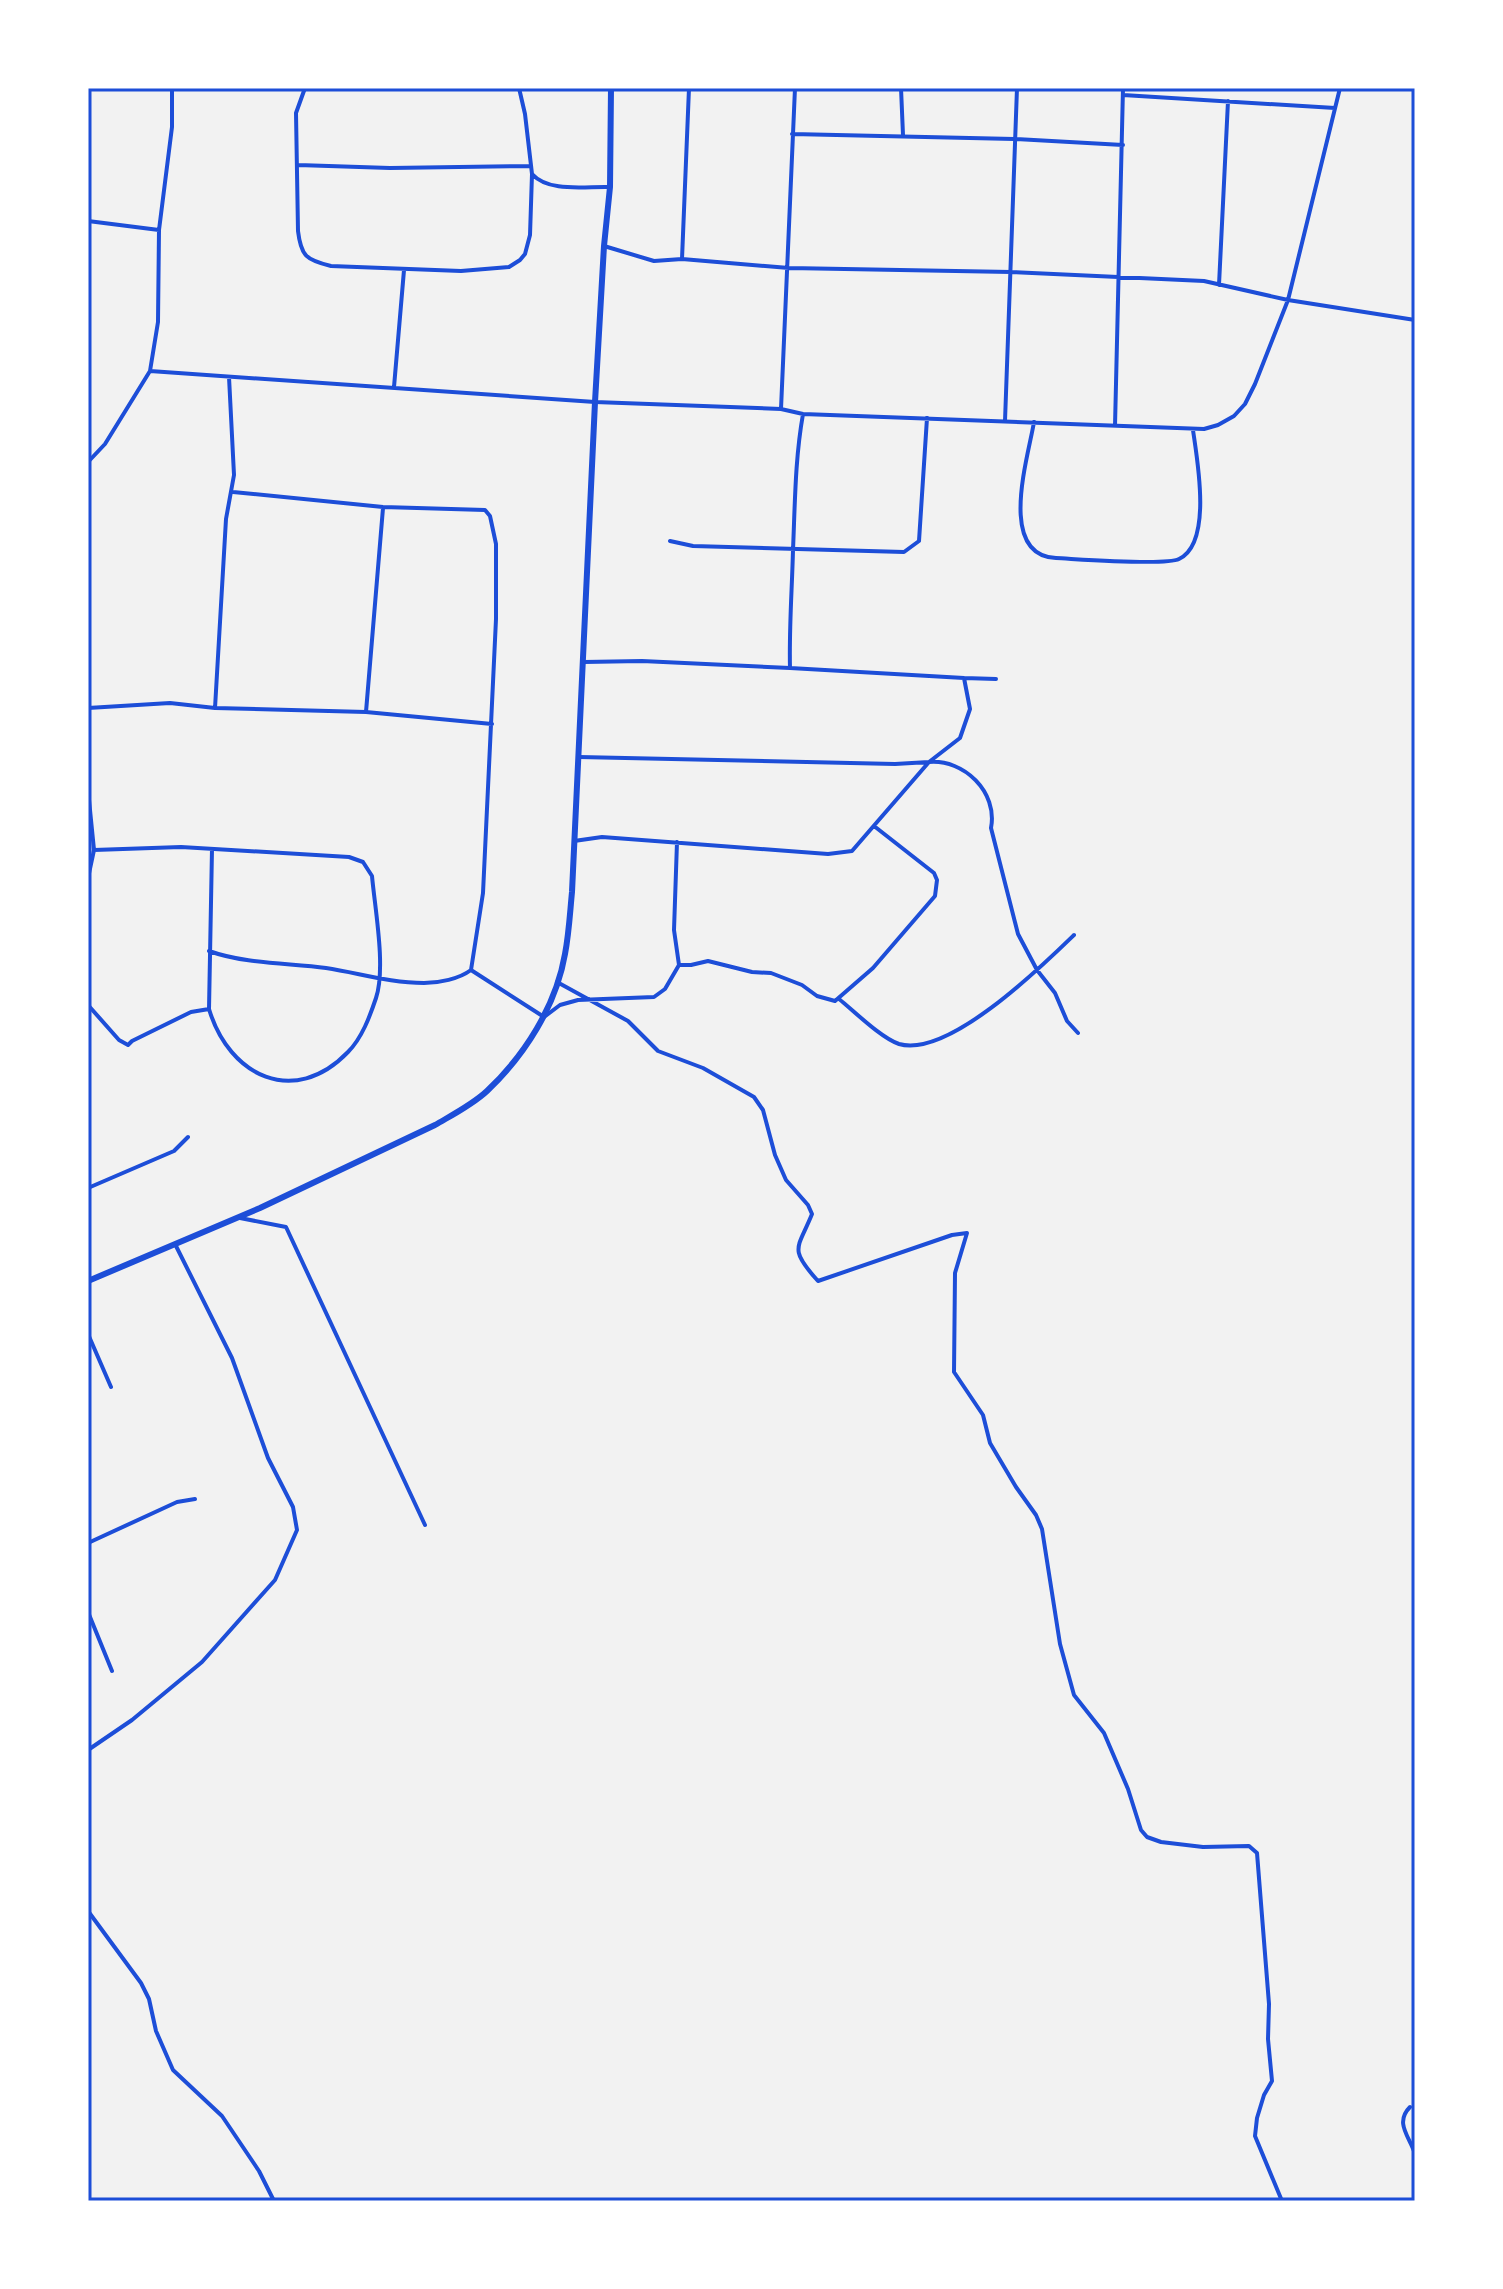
<svg xmlns="http://www.w3.org/2000/svg" width="1503" height="2289" font-family="Signika,sans-serif">
<style>
.lines{fill:none;stroke-linecap:round;stroke-linejoin:round}
.minor{stroke:#1d4ed8;stroke-width:4}
.tertiary{stroke:#1d4ed8;stroke-width:6}
.neatline{fill:none;stroke:#1d4ed8;stroke-width:3}
</style>
<rect width="100%" height="100%" fill="#f2f2f2"/>
<g class="lines">
<path class="minor" d="M 305,88 L 296,113 L 298,231 C 301,256 306,260 331,266 L 461,271 L 509,267 L 520,260 L 525,254 L 530,235 L 532,174
M 519,88 L 525,114 L 532,174 C 549,193 586,186 610,187
M 901,88 L 903,135
M 1123,95 L 1335,108
M 792,134 L 1014,139 L 1123,145
M 298,165 L 390,168 L 531,166
M 88,221 L 159,230
M 604,246 L 654,261 L 682,259 L 789,268 L 1011,272 L 1204,281 L 1288,300 L 1415,320
M 682,259 L 689,88
M 1219,285 L 1228,101
M 150,371 L 595,402 L 781,409 L 803,414 L 1204,429 L 1218,425 L 1234,416 L 1245,404 L 1255,384 L 1288,300 L 1340,88
M 394,387 L 404,270
M 781,409 L 795,88
M 1005,421 L 1017,88
M 1034,422 C 1028,458 997,555 1056,558 C 1077,559 1165,566 1179,559 C 1213,543 1197,459 1193,430
M 1115,426 L 1123,88
M 88,462 L 105,444 L 150,371 L 158,322 L 159,230 L 172,127 L 172,88
M 670,541 L 693,546 L 904,552 L 919,541 L 927,418
M 584,662 L 642,661 L 790,668 C 789,629 792,590 793,550 C 795,504 795,459 803,414
M 964,678 L 996,679
M 88,708 L 170,703 L 215,708 L 366,712 L 492,724
M 215,708 L 226,519 L 234,475 L 229,377
M 366,712 L 383,508
M 579,757 L 895,764 L 929,762 L 960,738 L 970,709 L 964,678 L 790,668
M 88,790 L 94,850 L 88,878
M 574,841 L 602,837 L 828,854 L 852,851 L 929,762 C 964,759 998,792 991,828 L 1018,934 L 1037,970 L 1055,993 L 1067,1021 L 1078,1033
M 94,850 L 181,847 L 349,857 L 363,862 L 372,876 C 375,909 386,968 376,998 C 370,1016 362,1038 348,1052 C 294,1108 229,1076 209,1009 L 212,849
M 209,951 C 245,964 288,963 326,968 C 359,973 390,983 424,983 C 439,983 459,979 471,970 L 483,893 L 496,619 L 496,544 L 490,516 L 485,510 L 383,507 L 233,492
M 679,965 L 691,965 L 708,961 L 752,972 L 771,973 L 802,985 L 817,996 L 835,1001 L 873,968 L 935,896 L 937,880 L 934,873 L 874,826
M 471,970 L 544,1017 L 560,1005 L 578,1000 L 654,997 L 665,989 L 679,965 L 674,930 L 677,842
M 557,982 L 628,1021 L 658,1051 L 703,1068 L 754,1097 L 763,1110 L 775,1155 L 786,1180 L 808,1205 L 812,1214 C 798,1249 788,1248 818,1281 L 952,1235 L 967,1233 L 955,1273 L 954,1372 L 983,1415 L 990,1443 L 1016,1487 L 1036,1515 L 1042,1529 L 1060,1644 L 1074,1695 L 1104,1733 L 1128,1789 L 1141,1830 L 1147,1837 L 1161,1842 L 1203,1847 L 1249,1846 L 1257,1853 L 1269,2004 L 1268,2039 L 1272,2081 L 1264,2095 L 1257,2118 L 1255,2136 L 1282,2201
M 839,999 C 854,1011 881,1038 899,1044 C 948,1058 1040,968 1074,935
M 88,1005 L 119,1040 L 128,1045 L 132,1041 L 191,1012 L 209,1009
M 88,1188 L 174,1151 L 188,1137
M 240,1218 L 286,1227 L 425,1525
M 88,1334 L 111,1387
M 88,1543 L 177,1502 L 195,1499
M 88,1612 L 112,1671
M 88,1750 L 132,1720 L 202,1662 L 275,1580 L 297,1530 L 293,1507 L 268,1458 L 232,1358 L 175,1244
M 88,1911 L 141,1983 L 149,1999 L 156,2031 L 173,2070 L 222,2116 L 259,2171 L 274,2201
M 1410,2107 C 1394,2123 1410,2137 1415,2154"/>
<path class="tertiary" d="M 88,1281 L 260,1208 L 435,1125 C 452,1115 472,1105 487,1091 C 525,1055 556,1006 565,954 C 569,933 570,912 572,892 L 595,402 L 604,246 L 610,187 L 611,88"/>
</g>
<rect width="1503" height="2289" fill="none" stroke="#ffffff" stroke-width="180"/>
<rect x="90" y="90" width="1323" height="2109" class="neatline"/>
</svg>
